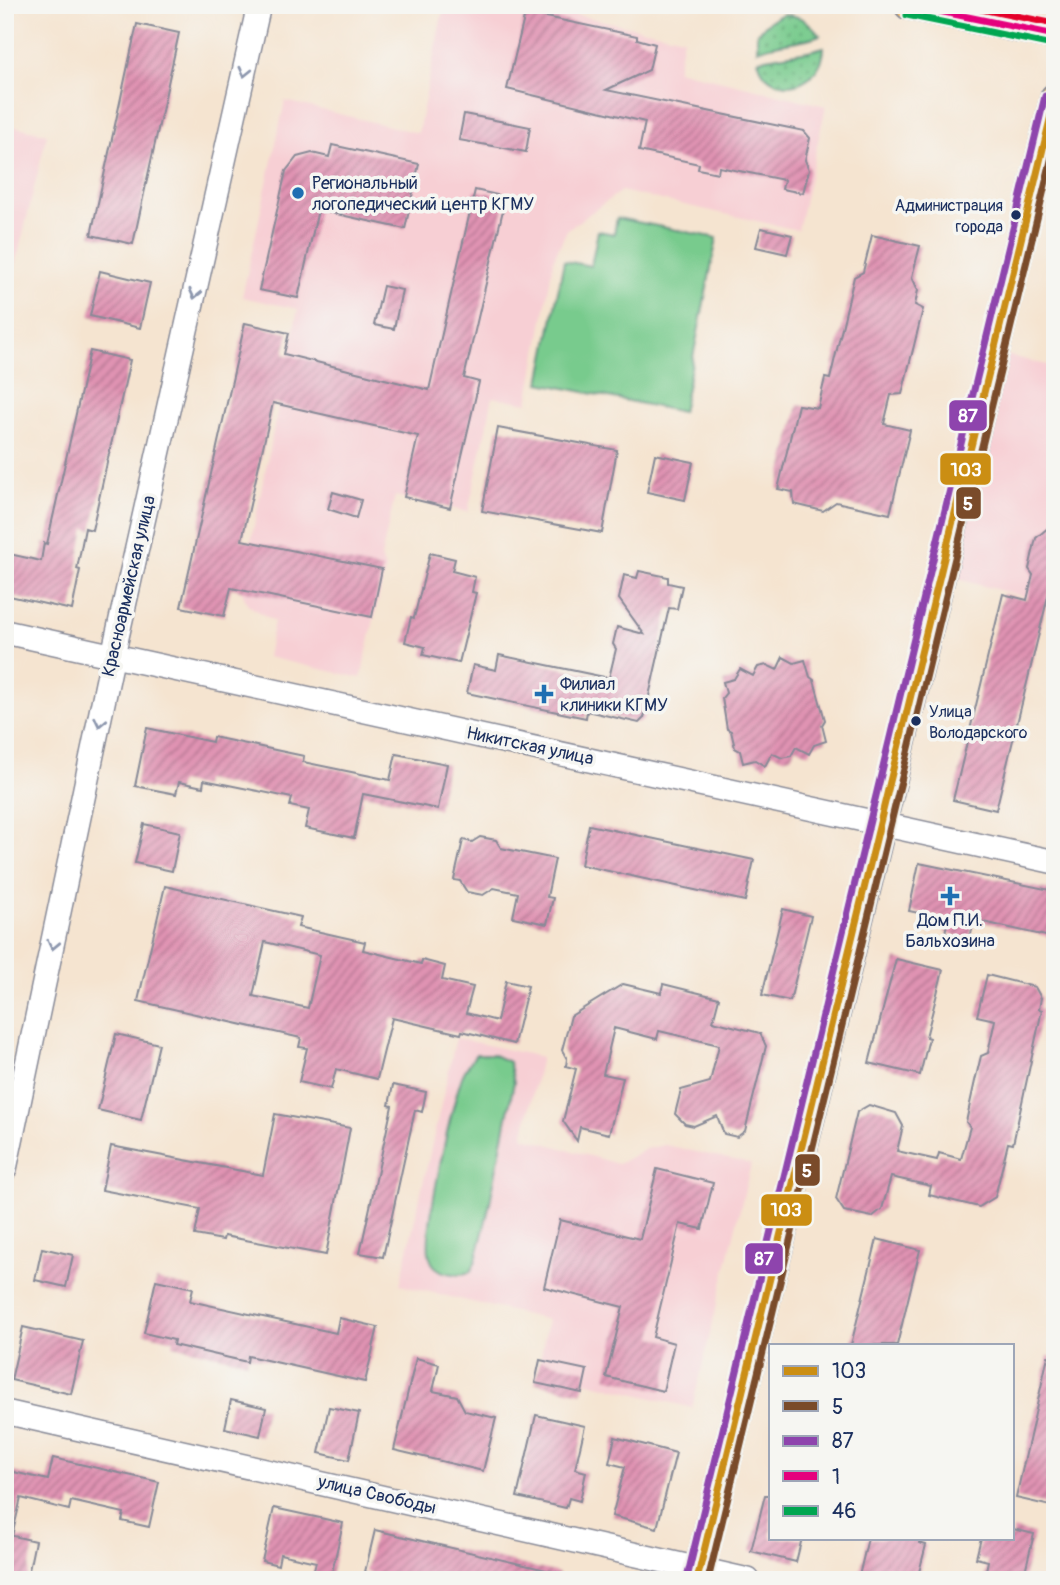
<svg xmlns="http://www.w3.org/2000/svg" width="1060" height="1585" font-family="Pangolin,sans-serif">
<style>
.built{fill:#f7cfd4}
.grass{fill:url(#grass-dots);stroke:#4a7d76;stroke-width:2}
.garden{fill:#78cb8d;stroke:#4a7d76;stroke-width:2}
.building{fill:url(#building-hatch);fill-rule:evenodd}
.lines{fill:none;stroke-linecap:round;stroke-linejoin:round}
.minor-casing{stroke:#888a97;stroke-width:26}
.major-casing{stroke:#888a97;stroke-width:32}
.minor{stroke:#fff;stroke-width:23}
.major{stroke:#f7c06c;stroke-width:28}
.bus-1-casing{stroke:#f6f6f2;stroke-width:12}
.bus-2-casing{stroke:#f6f6f2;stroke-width:12}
.bus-3-casing{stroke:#f6f6f2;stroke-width:12}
.bus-4-casing{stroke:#f6f6f2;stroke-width:12}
.bus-5-casing{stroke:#f6f6f2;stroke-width:12}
.bus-6-casing{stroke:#f6f6f2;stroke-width:12}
.bus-1{stroke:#cb8e13;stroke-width:7}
.bus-2{stroke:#7a4b2a;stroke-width:7}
.bus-3{stroke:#8e44ad;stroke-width:7}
.bus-4{stroke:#e5007d;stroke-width:7}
.bus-5{stroke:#00a651;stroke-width:7}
.bus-6{stroke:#e4002b;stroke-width:7}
.oneway{stroke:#8d97ae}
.poi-dot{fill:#1f6fb2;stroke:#f6f6f2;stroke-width:2.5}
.bus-dot{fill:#1b2f5e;stroke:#f6f6f2;stroke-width:2.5}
.labels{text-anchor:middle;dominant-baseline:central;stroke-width:7;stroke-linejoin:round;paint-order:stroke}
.bus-label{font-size:16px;fill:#1b2f5e;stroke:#f6f6f2;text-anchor:end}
.poi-label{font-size:18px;fill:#1b2f5e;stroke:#f6f6f2;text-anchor:start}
.street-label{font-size:18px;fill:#1b2f5e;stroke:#f6f6f2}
.line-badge{stroke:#f6f6f2;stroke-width:2.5}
.badge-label{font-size:19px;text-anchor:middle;font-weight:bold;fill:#fff}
</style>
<defs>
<pattern id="grass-dots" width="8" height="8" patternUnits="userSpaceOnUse" patternTransform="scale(1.75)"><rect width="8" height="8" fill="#78cb8d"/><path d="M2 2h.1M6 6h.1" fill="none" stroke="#62a576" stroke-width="1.8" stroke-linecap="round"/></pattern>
<pattern id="building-hatch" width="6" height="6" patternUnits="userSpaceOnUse" patternTransform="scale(1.75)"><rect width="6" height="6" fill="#e093b2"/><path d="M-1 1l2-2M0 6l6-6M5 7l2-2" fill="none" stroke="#b57894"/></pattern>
</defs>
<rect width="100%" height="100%" fill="#f6f6f2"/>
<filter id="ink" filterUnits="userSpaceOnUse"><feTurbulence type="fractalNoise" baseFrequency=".0143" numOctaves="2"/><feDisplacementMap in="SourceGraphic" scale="14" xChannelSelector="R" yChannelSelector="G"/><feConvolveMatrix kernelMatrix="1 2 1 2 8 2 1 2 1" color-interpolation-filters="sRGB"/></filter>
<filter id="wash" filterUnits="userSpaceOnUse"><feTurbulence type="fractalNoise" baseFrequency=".00686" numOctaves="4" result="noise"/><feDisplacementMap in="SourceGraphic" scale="28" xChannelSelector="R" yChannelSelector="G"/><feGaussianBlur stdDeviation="1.57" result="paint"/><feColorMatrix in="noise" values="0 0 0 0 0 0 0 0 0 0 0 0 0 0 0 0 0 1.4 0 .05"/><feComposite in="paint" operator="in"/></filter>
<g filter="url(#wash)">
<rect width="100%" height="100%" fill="#f5e4d0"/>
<path class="built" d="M 444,5 L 530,5 L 683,38 L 677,70 L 826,106 L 798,230 L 621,191 L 567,230 L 554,258 L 528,403 L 493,397 L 468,512 L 395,496 L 381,557 L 385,570 L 361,678 L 267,657 L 274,621 L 248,605 L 241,590 L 298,309 L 242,297 L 285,101 L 418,133 Z
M 5,124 L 47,134 L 5,309 Z
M 1006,355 L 1055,367 L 1055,605 L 954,578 Z
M 456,1038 L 541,1057 L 523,1137 L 618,1164 L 645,1149 L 665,1145 L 751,1164 L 692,1408 L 585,1381 L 587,1371 L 540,1360 L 548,1320 L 400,1285 Z"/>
<path class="grass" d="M 783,14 C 801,16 809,21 820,35 C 799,43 778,42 757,50 L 757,33 L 770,21 Z
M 824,47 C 824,77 789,98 765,75 C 762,72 760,64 758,60 C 780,54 802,54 824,47 Z"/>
<path class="garden" d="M 617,218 L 717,238 L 682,412 L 540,383 L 564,261 L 591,266 L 598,231 L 614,234 Z
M 476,1054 L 492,1054 L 509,1062 L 514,1082 L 488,1212 L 476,1260 L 471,1272 C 457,1276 435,1275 430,1258 C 422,1234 452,1105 462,1077 C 465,1069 471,1061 476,1054 Z"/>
<g id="blocks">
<path class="building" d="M 532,14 L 637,36 L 637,39 L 655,44 L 649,70 L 606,90 L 804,131 L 810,138 L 805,160 L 809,170 L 803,193 L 782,189 L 784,180 L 719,167 L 718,173 L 698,169 L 699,164 L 639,151 L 645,122 L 507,89 L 524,18 Z
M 137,24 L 179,33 L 133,244 L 91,235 Z
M 464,114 L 530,127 L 526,152 L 459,140 Z
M 332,145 L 419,164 L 405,229 L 318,210 L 298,298 L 259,290 L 286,171 L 297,157 L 312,153 L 329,157 Z
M 475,190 L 506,197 L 464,378 L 479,382 L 450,508 L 404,497 L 418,436 L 273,403 L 242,540 L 382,569 L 372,617 L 231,588 L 224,616 L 181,607 L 245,323 L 289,333 L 284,354 L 429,390 Z
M 761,228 L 792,235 L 787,254 L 756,247 Z
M 872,235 L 920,246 L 912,277 L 918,290 L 915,305 L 923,309 L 902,394 L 891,395 L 884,424 L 910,430 L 890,514 L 836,502 L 823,511 L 794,504 L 793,492 L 778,489 L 798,405 L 818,408 L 825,378 L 830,379 L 854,277 L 863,272 Z
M 100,271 L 150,283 L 140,328 L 90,316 Z
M 383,286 L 402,290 L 394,329 L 374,325 Z
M 90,351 L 130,360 L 92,530 L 85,528 L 77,569 L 80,570 L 72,610 L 5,595 L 5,553 L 41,561 L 44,543 L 47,544 Z
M 498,428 L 617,450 L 602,533 L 482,511 Z
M 655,454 L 693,462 L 685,500 L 647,492 Z
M 333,492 L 361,500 L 356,518 L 328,509 Z
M 1055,522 L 1055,589 L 1050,588 L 996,810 L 953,800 L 1003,594 L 1027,600 L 1033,575 L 1029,569 L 1036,538 Z
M 430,553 L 455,559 L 452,571 L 475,577 L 472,592 L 476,593 L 459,663 L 423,655 L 425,647 L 405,642 L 411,617 L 414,618 Z
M 639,571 L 668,577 L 668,583 L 682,586 L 677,609 L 669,608 L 644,718 L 639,723 L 587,711 L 586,718 L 467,693 L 473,665 L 496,670 L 499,655 L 609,678 L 616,649 L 613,644 L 617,627 L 644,634 L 619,599 L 624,575 L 637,578 Z
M 783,657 L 794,663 L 805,660 L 810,677 L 814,680 L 825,720 L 822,725 L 826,741 L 814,745 L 809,754 L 796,747 L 791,756 L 782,758 L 772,753 L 765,766 L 755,760 L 743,763 L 740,751 L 735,748 L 731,731 L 727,729 L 722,698 L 726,693 L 723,682 L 734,679 L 740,669 L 753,676 L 758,667 L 767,665 L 777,670 Z
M 147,728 L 212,742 L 213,737 L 304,756 L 303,762 L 390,780 L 396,754 L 447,764 L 438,809 L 363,794 L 354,838 L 305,828 L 309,810 L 290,806 L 292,798 L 204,780 L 203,787 L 179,782 L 176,794 L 135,786 Z
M 144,824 L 180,832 L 172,871 L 135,863 Z
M 589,825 L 754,860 L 745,901 L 581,865 Z
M 480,837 L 496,840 L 501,848 L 555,859 L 547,897 L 553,898 L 547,924 L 513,917 L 518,893 L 494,888 L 483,895 L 467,892 L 460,881 L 454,880 L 463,840 L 472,842 Z
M 919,863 L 1055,891 L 1055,938 L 974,920 L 970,939 L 945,933 L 948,919 L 909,911 Z
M 165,886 L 301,917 L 298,927 L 365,942 L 363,950 L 421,964 L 422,960 L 445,966 L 442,980 L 473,987 L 466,1013 L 497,1021 L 506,981 L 528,986 L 514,1044 L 462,1031 L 461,1034 L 392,1018 L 377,1079 L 336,1069 L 331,1089 L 299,1082 L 307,1048 L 299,1047 L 301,1038 L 138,1001 ZM 265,942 L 320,955 L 308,1008 L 253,996 Z
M 783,909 L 811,916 L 790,1001 L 762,995 Z
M 896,959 L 943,970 L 926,1037 L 929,1038 L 920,1075 L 869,1063 Z
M 987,975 L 1035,987 L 1041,998 L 1039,1009 L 1042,1010 L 1013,1144 L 1008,1143 L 995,1197 L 979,1207 L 929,1195 L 931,1186 L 891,1177 L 882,1209 L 872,1217 L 844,1211 L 836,1199 L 857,1112 L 869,1105 L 896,1113 L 903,1126 L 897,1151 L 937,1160 L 939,1153 L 961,1159 L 970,1127 L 966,1122 L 975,1081 L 981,1056 L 988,1053 L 995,1020 L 977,1016 Z
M 623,984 L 661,993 L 663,984 L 719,998 L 713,1021 L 760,1033 L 766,1046 L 745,1131 L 737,1137 L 724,1134 L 717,1116 L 694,1126 L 685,1124 L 675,1114 L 681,1090 L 710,1082 L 719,1045 L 659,1031 L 657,1039 L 614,1028 L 603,1074 L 623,1078 L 609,1134 L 580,1127 L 577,1141 L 563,1121 L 576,1069 L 566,1066 L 567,1059 L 562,1050 L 571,1016 Z
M 116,1034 L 159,1044 L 141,1120 L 98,1110 Z
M 393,1085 L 426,1092 L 422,1112 L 415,1110 L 383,1257 L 360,1253 L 392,1106 L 389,1105 Z
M 275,1114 L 350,1128 L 326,1255 L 224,1236 L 223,1240 L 195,1235 L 200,1209 L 102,1190 L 111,1146 L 263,1175 Z
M 657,1169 L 713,1183 L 702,1229 L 680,1224 L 653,1337 L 674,1343 L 663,1391 L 606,1377 L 623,1307 L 544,1287 L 560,1220 L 640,1239 Z
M 877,1239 L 920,1250 L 897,1345 L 851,1345 Z
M 42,1248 L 73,1255 L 66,1287 L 35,1280 Z
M 156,1280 L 193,1288 L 190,1301 L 336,1333 L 339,1318 L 378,1327 L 365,1382 L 248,1356 L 247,1362 L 173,1345 L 174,1340 L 144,1333 Z
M 23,1327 L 83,1341 L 71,1394 L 11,1380 Z
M 1048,1356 L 1055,1357 L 1055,1507 L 1016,1498 Z
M 416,1358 L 439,1364 L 433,1391 L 457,1396 L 465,1411 L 496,1418 L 483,1471 L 394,1450 Z
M 540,1360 L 587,1370 L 582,1393 L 535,1383 Z
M 231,1400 L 266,1408 L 260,1436 L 225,1428 Z
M 329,1407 L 359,1413 L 349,1460 L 319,1453 Z
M 536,1415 L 585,1426 L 575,1469 L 586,1472 L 580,1501 L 569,1498 L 566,1508 L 517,1497 Z
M 615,1437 L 676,1453 L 657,1528 L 612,1516 L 625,1467 L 609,1463 Z
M 53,1458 L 159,1482 L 149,1527 L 122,1521 L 124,1513 L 71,1501 L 69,1510 L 21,1498 L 12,1536 L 9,1535 L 35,1541 L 27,1580 L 5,1580 L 5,1470 L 48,1480 Z
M 765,1495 L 771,1495 L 771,1538 L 802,1538 L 796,1562 L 751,1551 Z
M 274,1508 L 343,1523 L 331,1577 L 313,1573 L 316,1562 L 280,1554 L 278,1565 L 262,1561 Z
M 1013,1529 L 1034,1534 L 1023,1580 L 984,1580 L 988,1561 L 976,1558 L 981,1538 L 1013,1538 Z
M 375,1530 L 559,1573 L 558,1580 L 398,1580 L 365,1572 Z
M 868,1538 L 920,1538 L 919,1543 L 926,1545 L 917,1580 L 876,1580 L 859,1576 Z"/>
</g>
</g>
<g filter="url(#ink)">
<use href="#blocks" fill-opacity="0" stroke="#888a97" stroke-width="2"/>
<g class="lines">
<g class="minor-casing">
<path id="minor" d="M 5,632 L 1055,862
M 5,1169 L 113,655 L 259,5
M 5,1412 L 748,1580"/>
</g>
<g class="major-casing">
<path id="major" d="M 909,5 L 1055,35
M 697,1580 L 869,875 L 1055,98"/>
</g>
<use href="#minor" class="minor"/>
<use href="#major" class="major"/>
<g class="bus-1-casing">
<path id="bus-1" d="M 697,1580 L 1055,99"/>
</g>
<g class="bus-2-casing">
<path id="bus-2" d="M 708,1580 L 1055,144"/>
</g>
<g class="bus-3-casing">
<path id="bus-3" d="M 687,1578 L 1045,96"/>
</g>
<g class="bus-4-casing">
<path id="bus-4" d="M 910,5 L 1055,35"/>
</g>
<g class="bus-5-casing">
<path id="bus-5" d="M 907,15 L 1053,45"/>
</g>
<g class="bus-6-casing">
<path id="bus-6" d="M 962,5 L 1055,24"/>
</g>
<use href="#bus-1" class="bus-1"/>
<use href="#bus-2" class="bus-2"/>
<use href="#bus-3" class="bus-3"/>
<use href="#bus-4" class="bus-4"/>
<use href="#bus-5" class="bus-5"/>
<use href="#bus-6" class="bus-6"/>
</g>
<defs><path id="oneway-chevron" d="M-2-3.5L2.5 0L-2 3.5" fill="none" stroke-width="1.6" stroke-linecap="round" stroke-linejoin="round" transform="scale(1.75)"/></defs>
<g class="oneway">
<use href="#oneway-chevron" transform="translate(245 72) rotate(103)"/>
<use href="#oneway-chevron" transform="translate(195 294) rotate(103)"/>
<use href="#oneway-chevron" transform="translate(100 722) rotate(102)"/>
<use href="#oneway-chevron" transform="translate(53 945) rotate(102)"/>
</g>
</g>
<g class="poi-dot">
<circle cx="298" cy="193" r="7"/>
<path d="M540.5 683.5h7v7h7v7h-7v7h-7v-7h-7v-7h7z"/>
<path d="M946.5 885.5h7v7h7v7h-7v7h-7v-7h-7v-7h7z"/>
</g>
<g class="bus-dot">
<circle cx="1016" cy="215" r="6"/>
<circle cx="916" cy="721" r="6"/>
</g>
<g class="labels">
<g class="bus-label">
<text x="1003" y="206">Администрация<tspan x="1003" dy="21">города</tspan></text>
<text x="929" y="712" text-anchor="start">Улица<tspan x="929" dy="21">Володарского</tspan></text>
</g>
<g class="poi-label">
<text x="312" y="183">Региональный<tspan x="312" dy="21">логопедический центр КГМУ</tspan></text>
<text x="560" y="684">Филиал<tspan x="560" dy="21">клиники КГМУ</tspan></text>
<text x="950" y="920" text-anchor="middle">Дом П.И.<tspan x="950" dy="21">Бальхозина</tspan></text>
</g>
<g class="street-label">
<text transform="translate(129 586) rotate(-77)">Красноармейская улица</text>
<text transform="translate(530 746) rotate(12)">Никитская улица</text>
<text transform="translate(377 1495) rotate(13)">улица Свободы</text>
</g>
</g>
<g class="line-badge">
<rect x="948" y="399" width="40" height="33" rx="7" fill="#8e44ad"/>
<rect x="939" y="452" width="53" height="34" rx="7" fill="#cb8e13"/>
<rect x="955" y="486" width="27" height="34" rx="7" fill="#7a4b2a"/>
<rect x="794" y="1153" width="27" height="34" rx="7" fill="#7a4b2a"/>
<rect x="760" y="1193" width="53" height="34" rx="7" fill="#cb8e13"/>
<rect x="744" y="1242" width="40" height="33" rx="7" fill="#8e44ad"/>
</g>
<g class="badge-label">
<text x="968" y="422">87</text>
<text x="966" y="476">103</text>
<text x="968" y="510">5</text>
<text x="807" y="1177">5</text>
<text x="786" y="1216">103</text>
<text x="764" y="1265">87</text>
</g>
<rect width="1060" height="1585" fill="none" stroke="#f6f6f2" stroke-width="28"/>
<rect x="769" y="1344" width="245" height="196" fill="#f6f6f2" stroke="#9ea6b7" stroke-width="2"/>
<rect x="783" y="1366" width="35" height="10" fill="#cb8e13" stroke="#9ea6b7" stroke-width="2"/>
<text x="832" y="1378" font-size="21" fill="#1b2f5e">103</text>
<rect x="783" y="1401" width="35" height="10" fill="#7a4b2a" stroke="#9ea6b7" stroke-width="2"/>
<text x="832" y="1414" font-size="21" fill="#1b2f5e">5</text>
<rect x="783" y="1436" width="35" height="10" fill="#8e44ad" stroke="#9ea6b7" stroke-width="2"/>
<text x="832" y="1448" font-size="21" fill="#1b2f5e">87</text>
<rect x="783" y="1471" width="35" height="10" fill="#e5007d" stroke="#9ea6b7" stroke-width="2"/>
<text x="832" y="1484" font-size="21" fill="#1b2f5e">1</text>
<rect x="783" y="1506" width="35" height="10" fill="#00a651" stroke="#9ea6b7" stroke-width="2"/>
<text x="832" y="1518" font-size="21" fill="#1b2f5e">46</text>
</svg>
